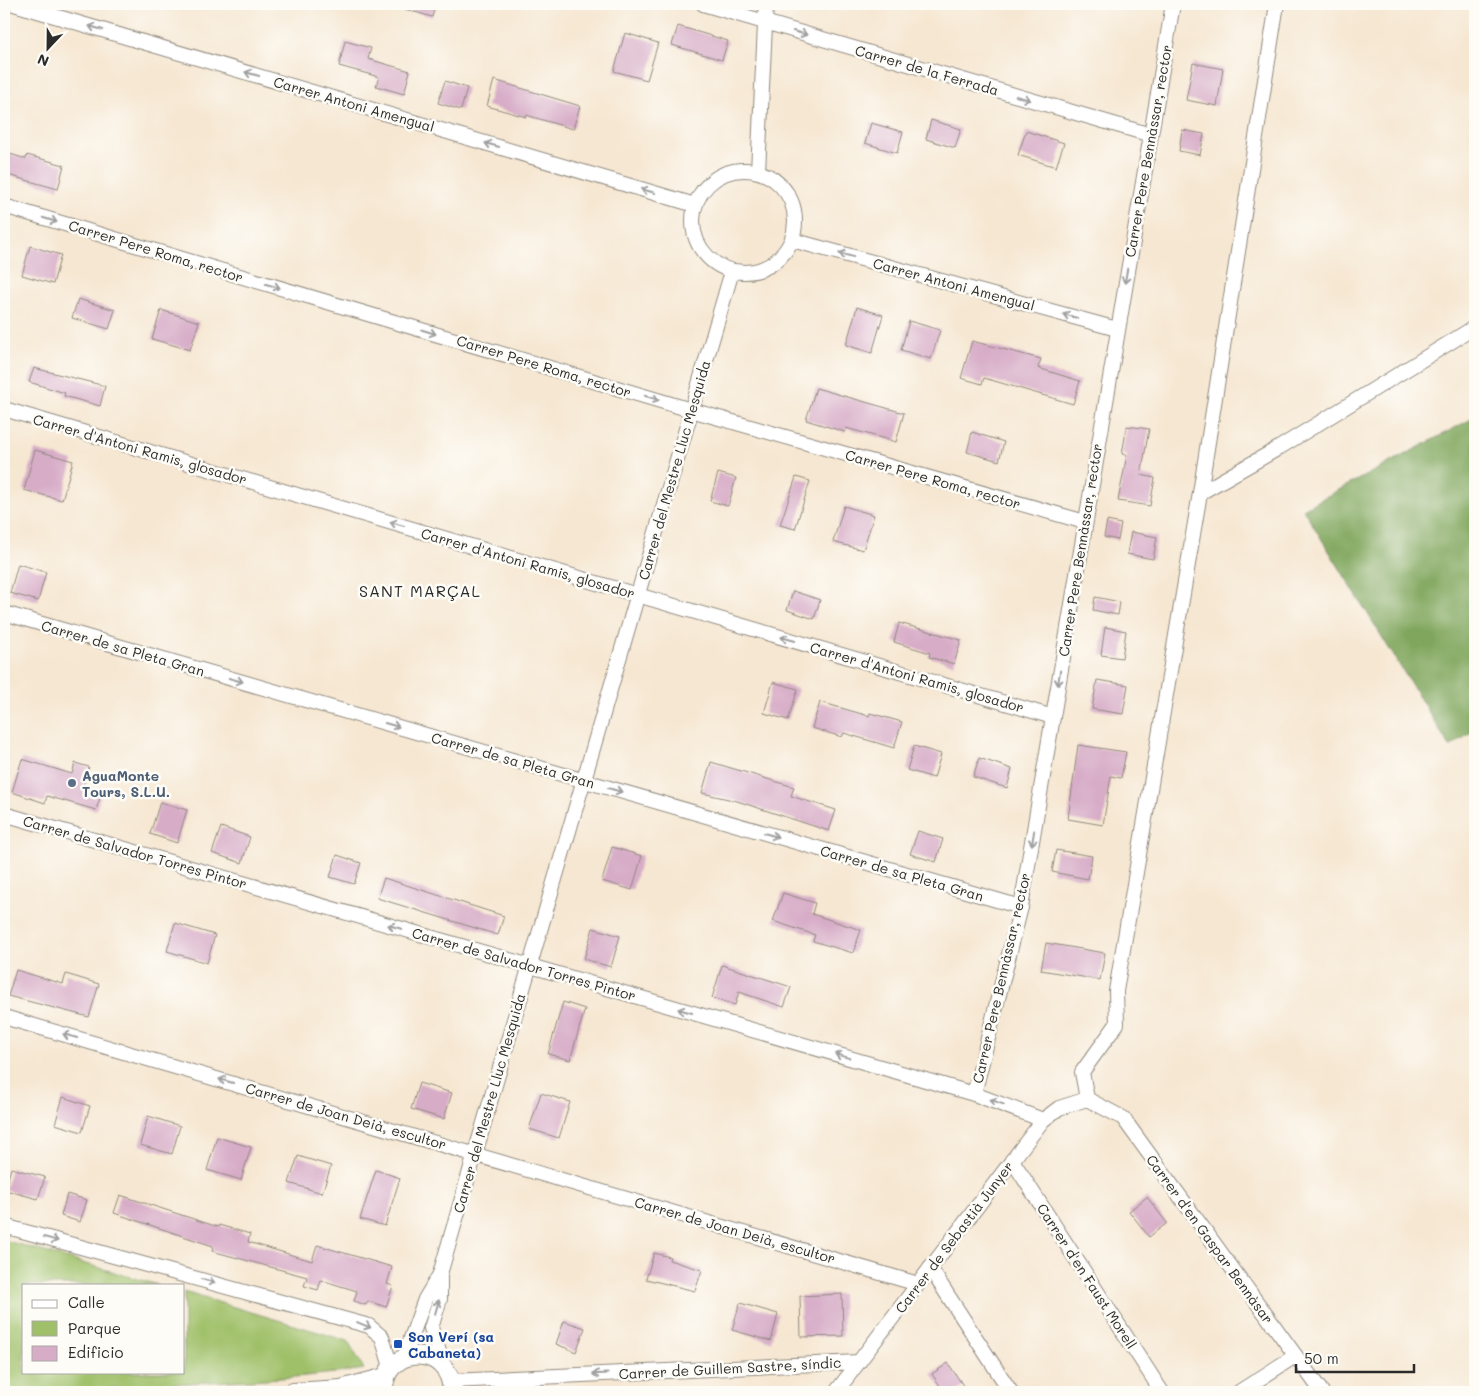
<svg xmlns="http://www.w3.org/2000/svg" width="1479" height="1396" font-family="Mali,sans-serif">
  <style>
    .green { fill: #9fc068; stroke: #65764a }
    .forest { fill: #7fa65c; stroke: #556844 }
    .building { fill: #d7acc7 }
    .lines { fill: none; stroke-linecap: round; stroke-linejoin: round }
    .minor-casing { stroke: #90897e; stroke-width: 16 }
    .tertiary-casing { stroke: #90897e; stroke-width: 20 }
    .minor { stroke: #fff; stroke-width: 14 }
    .tertiary { stroke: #fff; stroke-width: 18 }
    .oneway { stroke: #a0a0a0 }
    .service-dot { fill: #5c6f8a; stroke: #fdfcf7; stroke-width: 2 }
    .transit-dot { fill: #1a4fb4; stroke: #fdfcf7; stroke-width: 2 }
    .labels { text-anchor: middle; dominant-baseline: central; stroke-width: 5; stroke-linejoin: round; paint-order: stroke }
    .street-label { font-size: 14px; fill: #2b2b2b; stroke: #fdfcf7 }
    .service-label { font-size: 14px; font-weight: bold; fill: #4e5e75; stroke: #fdfcf7; text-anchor: start }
    .transit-label { font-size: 14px; font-weight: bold; fill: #164399; stroke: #fdfcf7; text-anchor: start }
    .quarter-label { font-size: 16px; letter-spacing: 1px; fill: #2b2b2b; stroke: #fdfcf7 }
  </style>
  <rect width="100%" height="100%" fill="#fdfcf7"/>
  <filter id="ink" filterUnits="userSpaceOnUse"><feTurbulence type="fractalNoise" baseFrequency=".02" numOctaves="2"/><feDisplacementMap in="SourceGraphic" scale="10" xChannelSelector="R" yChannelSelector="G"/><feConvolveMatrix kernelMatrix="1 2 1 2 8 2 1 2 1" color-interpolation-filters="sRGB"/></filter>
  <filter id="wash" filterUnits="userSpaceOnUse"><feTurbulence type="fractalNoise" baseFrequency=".0096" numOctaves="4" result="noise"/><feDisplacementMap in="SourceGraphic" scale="20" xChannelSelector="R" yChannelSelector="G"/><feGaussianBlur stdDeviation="1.12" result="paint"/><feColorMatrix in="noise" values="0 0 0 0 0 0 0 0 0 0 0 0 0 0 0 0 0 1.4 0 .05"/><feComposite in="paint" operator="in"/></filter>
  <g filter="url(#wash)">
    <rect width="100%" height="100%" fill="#f6e7d2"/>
    <g class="green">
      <path d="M4,1240L158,1285H24V1372H184V1292L348,1341L364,1369C306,1378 248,1380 190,1383C128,1387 66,1392 4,1392Z"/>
      <path d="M827,1387L823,1392H680Z"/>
    </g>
    <path class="forest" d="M1475,417V730L1450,747L1303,509Z"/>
    <g id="blocks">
      <g class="building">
        <path d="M399,4H436L432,17L398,7Z"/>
        <path d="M678,26L728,41L722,60L672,45Z"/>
        <path d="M625,33L658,43L647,80L614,71Z"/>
        <path d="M345,41L371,48L368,59L410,71L404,94L376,86L379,77L339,66Z"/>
        <path d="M1193,63L1223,69L1217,106L1186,100Z"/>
        <path d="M494,80L580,106L573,129L526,115V117L487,106Z"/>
        <path d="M445,81L467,88L461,110L438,103Z"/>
        <path d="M931,120L961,129L955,148L926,139Z"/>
        <path d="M871,123L903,132L897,153L865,143Z"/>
        <path d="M1182,130L1204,134L1200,155L1179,151Z"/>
        <path d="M1026,131L1064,143L1056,167L1018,155Z"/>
        <path d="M4,152L26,159L27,155L64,165L58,189L4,174Z"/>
        <path d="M30,246L61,255L53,284L22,275Z"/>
        <path d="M78,299L115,310L109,329L72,318Z"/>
        <path d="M857,307L883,315L872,353L846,345Z"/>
        <path d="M161,310L199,322L190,350L152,339Z"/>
        <path d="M909,321L940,330L931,359L901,350Z"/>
        <path d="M972,341L1041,359L1038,368L1080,381L1073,404L984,378L982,384L961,378Z"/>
        <path d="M34,368L105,386L100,406L64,396L65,393L29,382Z"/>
        <path d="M816,388L904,413L896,442L846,428L845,432L806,420Z"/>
        <path d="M1127,426L1149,429L1141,475L1155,478L1150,506L1118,501L1127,455L1122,454Z"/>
        <path d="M972,432L1004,442L999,461L967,452Z"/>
        <path d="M35,450L73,461L62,500L24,490Z"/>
        <path d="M718,473L736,478L728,506L710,501Z"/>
        <path d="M796,477L810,481L795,529L780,525Z"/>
        <path d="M844,506L874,515L863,550L833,542Z"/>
        <path d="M1107,521L1121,524L1118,540L1104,537Z"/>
        <path d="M1131,532L1157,537L1153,559L1127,554Z"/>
        <path d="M18,564L46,572L38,601L10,593Z"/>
        <path d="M793,591L820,600L814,619L787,610Z"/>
        <path d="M1095,597L1120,602L1118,615L1093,610Z"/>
        <path d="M899,623L961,640L954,664L929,657L930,653L894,642Z"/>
        <path d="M1105,627L1126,631L1122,658L1101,655Z"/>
        <path d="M1097,680L1128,685L1123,714L1092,709Z"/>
        <path d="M773,682L798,689L788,720L764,713Z"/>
        <path d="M820,702L869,716L870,713L902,722L894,748L844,733L842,737L812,728Z"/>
        <path d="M1078,745L1126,752L1121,778L1111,776L1103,825L1068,819Z"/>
        <path d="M914,746L941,754L934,778L907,770Z"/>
        <path d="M979,758L1012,769L1007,788L973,777Z"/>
        <path d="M22,759L72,774L75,763L89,767L82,789L101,795L96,810L47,796L45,803L12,792Z"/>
        <path d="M711,762L794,787L791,796L836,810L829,831L737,801L702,793Z"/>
        <path d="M160,802L187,810L177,843L150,834Z"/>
        <path d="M221,827L250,837L242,863L212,853Z"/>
        <path d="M918,831L943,839L936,862L910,854Z"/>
        <path d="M612,847L642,856L632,890L602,881Z"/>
        <path d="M1056,850L1092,856L1088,879L1052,872Z"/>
        <path d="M337,855L361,863L354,884L330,877Z"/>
        <path d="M384,878L504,916L498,935L377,898Z"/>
        <path d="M783,893L815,903L812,914L861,930L853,953L813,941L815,935L773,921Z"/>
        <path d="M175,923L215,935L207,963L167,951Z"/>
        <path d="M593,928L620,936L611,967L584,959Z"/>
        <path d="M1046,943L1105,953L1100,980L1041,970Z"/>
        <path d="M722,965L791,987L784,1007L739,992L735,1005L712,998Z"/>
        <path d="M16,970L63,984L66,974L99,984L89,1017L8,996Z"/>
        <path d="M563,1002L585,1009L570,1060L548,1054Z"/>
        <path d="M419,1083L452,1093L444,1119L411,1109Z"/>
        <path d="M541,1093L570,1102L559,1138L529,1129Z"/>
        <path d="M63,1097L90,1106L82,1132L55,1124Z"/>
        <path d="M148,1116L180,1126L172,1154L140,1145Z"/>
        <path d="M217,1137L251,1147L241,1180L207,1170Z"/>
        <path d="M298,1156L331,1166L322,1193L289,1183Z"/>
        <path d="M11,1168L45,1177L38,1199L5,1190Z"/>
        <path d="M376,1170L400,1178L385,1226L360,1219Z"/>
        <path d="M67,1194L87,1200L80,1222L61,1216Z"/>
        <path d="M120,1195L218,1227L219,1225L250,1234L248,1242L312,1261L317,1245L392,1267L387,1284L393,1286L386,1307L368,1301L366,1305L354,1301L357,1291L321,1280L318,1290L304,1286L307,1277L212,1251L213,1246L114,1213Z"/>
        <path d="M1147,1197L1167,1223L1149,1237L1129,1211Z"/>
        <path d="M654,1253L670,1257L669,1260L702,1270L695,1291L646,1279Z"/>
        <path d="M842,1294L843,1336L801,1337L800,1296Z"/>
        <path d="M740,1303L778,1314L771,1341L732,1330Z"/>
        <path d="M564,1321L585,1328L576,1352L556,1344Z"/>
        <path d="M948,1363L964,1387L956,1392H944L932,1374Z"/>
      </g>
    </g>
  </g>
  <g filter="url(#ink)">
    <use href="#blocks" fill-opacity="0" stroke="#90897e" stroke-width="1"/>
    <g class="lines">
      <g class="minor-casing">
        <g id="minor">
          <path d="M14,4L695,205"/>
          <path d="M703,4L1151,135"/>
          <circle cx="744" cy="221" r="51"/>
          <path d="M758,171L766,4"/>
          <path d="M4,206L691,410L1085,522"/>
          <path d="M792,240L1117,329"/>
          <path d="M4,409L1053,717"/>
          <path d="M1200,493L1277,4"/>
          <path d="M4,613L1021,907"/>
          <path d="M4,814L974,1094L1043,1120"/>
          <path d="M4,1017L918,1284"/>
          <path d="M974,1094L1021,907L1173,4"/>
          <path d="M1087,1099L1082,1072L1117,1024L1116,991L1200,493L1277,449L1475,327"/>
          <path d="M1087,1099L1123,1118L1322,1392"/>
          <path d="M1012,1160L1162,1392"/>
          <path d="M4,1226L369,1326L382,1337L391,1367"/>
          <path d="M930,1268L1011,1392"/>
          <path d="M404,1358L425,1299L440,1274"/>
          <path d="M445,1369L431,1328L440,1299V1274L732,271"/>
          <path d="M451,1381L859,1362"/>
          <path d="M836,1392L1043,1120L1059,1108L1087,1099"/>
          <path d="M1239,1392L1295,1356"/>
        </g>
      </g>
      <g class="tertiary-casing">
        <g id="tertiary">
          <path d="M293,1392L341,1389L386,1377"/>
          <path d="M384,1392C382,1345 451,1342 452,1392"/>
        </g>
      </g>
      <use href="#minor" class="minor"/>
      <use href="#tertiary" class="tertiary"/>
    </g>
    <defs><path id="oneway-shaft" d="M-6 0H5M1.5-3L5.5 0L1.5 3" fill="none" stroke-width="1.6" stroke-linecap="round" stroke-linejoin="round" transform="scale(1.25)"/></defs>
    <g class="oneway">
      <use href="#oneway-shaft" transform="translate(96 28) rotate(-164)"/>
      <use href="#oneway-shaft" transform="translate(800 33) rotate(16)"/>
      <use href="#oneway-shaft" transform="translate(252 74) rotate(-164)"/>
      <use href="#oneway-shaft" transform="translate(1023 98) rotate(16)"/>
      <use href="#oneway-shaft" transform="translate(492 145) rotate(-164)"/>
      <use href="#oneway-shaft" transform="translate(648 191) rotate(-164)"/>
      <use href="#oneway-shaft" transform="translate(50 220) rotate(17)"/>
      <use href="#oneway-shaft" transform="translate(846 255) rotate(-165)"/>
      <use href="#oneway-shaft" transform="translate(1126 276) rotate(100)"/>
      <use href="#oneway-shaft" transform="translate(273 286) rotate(16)"/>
      <use href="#oneway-shaft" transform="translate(1070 316) rotate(-165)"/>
      <use href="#oneway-shaft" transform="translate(429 332) rotate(17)"/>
      <use href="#oneway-shaft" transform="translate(652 398) rotate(17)"/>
      <use href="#oneway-shaft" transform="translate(397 524) rotate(-164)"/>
      <use href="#oneway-shaft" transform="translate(788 639) rotate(-164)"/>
      <use href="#oneway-shaft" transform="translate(1059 678) rotate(99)"/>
      <use href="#oneway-shaft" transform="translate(236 680) rotate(16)"/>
      <use href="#oneway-shaft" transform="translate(392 725) rotate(16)"/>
      <use href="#oneway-shaft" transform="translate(615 790) rotate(16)"/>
      <use href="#oneway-shaft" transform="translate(771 835) rotate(16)"/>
      <use href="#oneway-shaft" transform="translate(1033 838) rotate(99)"/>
      <use href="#oneway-shaft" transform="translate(395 927) rotate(-164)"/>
      <use href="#oneway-shaft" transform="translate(685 1011) rotate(-164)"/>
      <use href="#oneway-shaft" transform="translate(70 1036) rotate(-164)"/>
      <use href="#oneway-shaft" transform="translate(842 1056) rotate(-164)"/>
      <use href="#oneway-shaft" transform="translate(226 1081) rotate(-164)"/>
      <use href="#oneway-shaft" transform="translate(997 1102) rotate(-160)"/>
      <use href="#oneway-shaft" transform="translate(51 1239) rotate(15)"/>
      <use href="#oneway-shaft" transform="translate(208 1281) rotate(15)"/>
      <use href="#oneway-shaft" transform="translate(437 1307) rotate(-74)"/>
      <use href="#oneway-shaft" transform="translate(364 1325) rotate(22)"/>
      <use href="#oneway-shaft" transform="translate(600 1374) rotate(177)"/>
    </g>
  </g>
  <circle class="service-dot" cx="72" cy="783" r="5"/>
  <rect class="transit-dot" x="393" y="1339" width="10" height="10" rx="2.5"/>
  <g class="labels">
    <g class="street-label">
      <text transform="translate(927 70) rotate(16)">Carrer de la Ferrada</text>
      <text transform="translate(354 104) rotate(16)">Carrer Antoni Amengual</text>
      <text transform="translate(1148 151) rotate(-80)">Carrer Pere Bennàssar, rector</text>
      <text transform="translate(156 251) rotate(17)">Carrer Pere Roma, rector</text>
      <text transform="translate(954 284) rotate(15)">Carrer Antoni Amengual</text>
      <text transform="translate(544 366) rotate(17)">Carrer Pere Roma, rector</text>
      <text transform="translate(140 449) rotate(16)">Carrer d'Antoni Ramis, glosador</text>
      <text transform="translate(674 470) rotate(-74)">Carrer del Mestre Lluc Mesquida</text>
      <text transform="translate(933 479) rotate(16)">Carrer Pere Roma, rector</text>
      <text transform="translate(1080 550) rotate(-81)">Carrer Pere Bennàssar, rector</text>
      <text transform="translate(528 563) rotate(16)">Carrer d'Antoni Ramis, glosador</text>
      <text transform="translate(123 648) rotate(16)">Carrer de sa Pleta Gran</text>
      <text transform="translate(917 677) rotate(16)">Carrer d'Antoni Ramis, glosador</text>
      <text transform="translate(513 760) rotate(16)">Carrer de sa Pleta Gran</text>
      <text transform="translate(135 852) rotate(16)">Carrer de Salvador Torres Pintor</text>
      <text transform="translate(902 873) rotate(16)">Carrer de sa Pleta Gran</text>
      <text transform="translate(524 964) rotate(16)">Carrer de Salvador Torres Pintor</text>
      <text transform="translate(1001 978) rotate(-77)">Carrer Pere Bennàssar, rector</text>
      <text transform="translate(489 1103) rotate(-74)">Carrer del Mestre Lluc Mesquida</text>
      <text transform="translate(346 1116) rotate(16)">Carrer de Joan Deià, escultor</text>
      <text transform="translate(735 1230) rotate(16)">Carrer de Joan Deià, escultor</text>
      <text transform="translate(954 1237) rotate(-53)">Carrer de Sebastià Junyer</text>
      <text transform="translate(1210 1239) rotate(54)">Carrer d'en Gaspar Bennàsar</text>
      <text transform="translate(1087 1276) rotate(57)">Carrer d'en Faust Morell</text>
      <text transform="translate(730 1368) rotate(-3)">Carrer de Guillem Sastre, síndic</text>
    </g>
    <g class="service-label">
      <text x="82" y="775">AguaMonte<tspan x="82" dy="16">Tours, S.L.U.</tspan></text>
    </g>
    <g class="transit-label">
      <text x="408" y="1336">Son Verí (sa<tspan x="408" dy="16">Cabaneta)</tspan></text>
    </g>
    <g class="quarter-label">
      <text x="420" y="590">SANT MARÇAL</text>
    </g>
  </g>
  <rect width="1479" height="1396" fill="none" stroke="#fdfcf7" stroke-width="20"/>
  <rect x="22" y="1284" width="162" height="90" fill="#fdfcf7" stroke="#a9a8a5"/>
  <rect x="32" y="1300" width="25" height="8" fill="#ffffff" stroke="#a9a8a5"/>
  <text x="68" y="1308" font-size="15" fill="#2b2b2b">Calle</text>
  <rect x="32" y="1321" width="25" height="15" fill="#9fc068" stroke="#a9a8a5"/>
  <text x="68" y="1334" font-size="15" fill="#2b2b2b">Parque</text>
  <rect x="32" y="1346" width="25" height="15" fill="#d7acc7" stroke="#a9a8a5"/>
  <text x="68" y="1358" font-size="15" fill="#2b2b2b">Edificio</text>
  <g transform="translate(48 48) rotate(202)" stroke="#fdfcf7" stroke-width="4" paint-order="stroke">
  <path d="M0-4L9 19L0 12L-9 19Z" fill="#2b2b2b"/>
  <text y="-8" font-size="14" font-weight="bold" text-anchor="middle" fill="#2b2b2b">N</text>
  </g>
  <path d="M1296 1364v8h118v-8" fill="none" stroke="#2b2b2b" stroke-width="2.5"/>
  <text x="1304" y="1364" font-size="15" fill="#2b2b2b" stroke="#fdfcf7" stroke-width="4" paint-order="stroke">50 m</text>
</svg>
